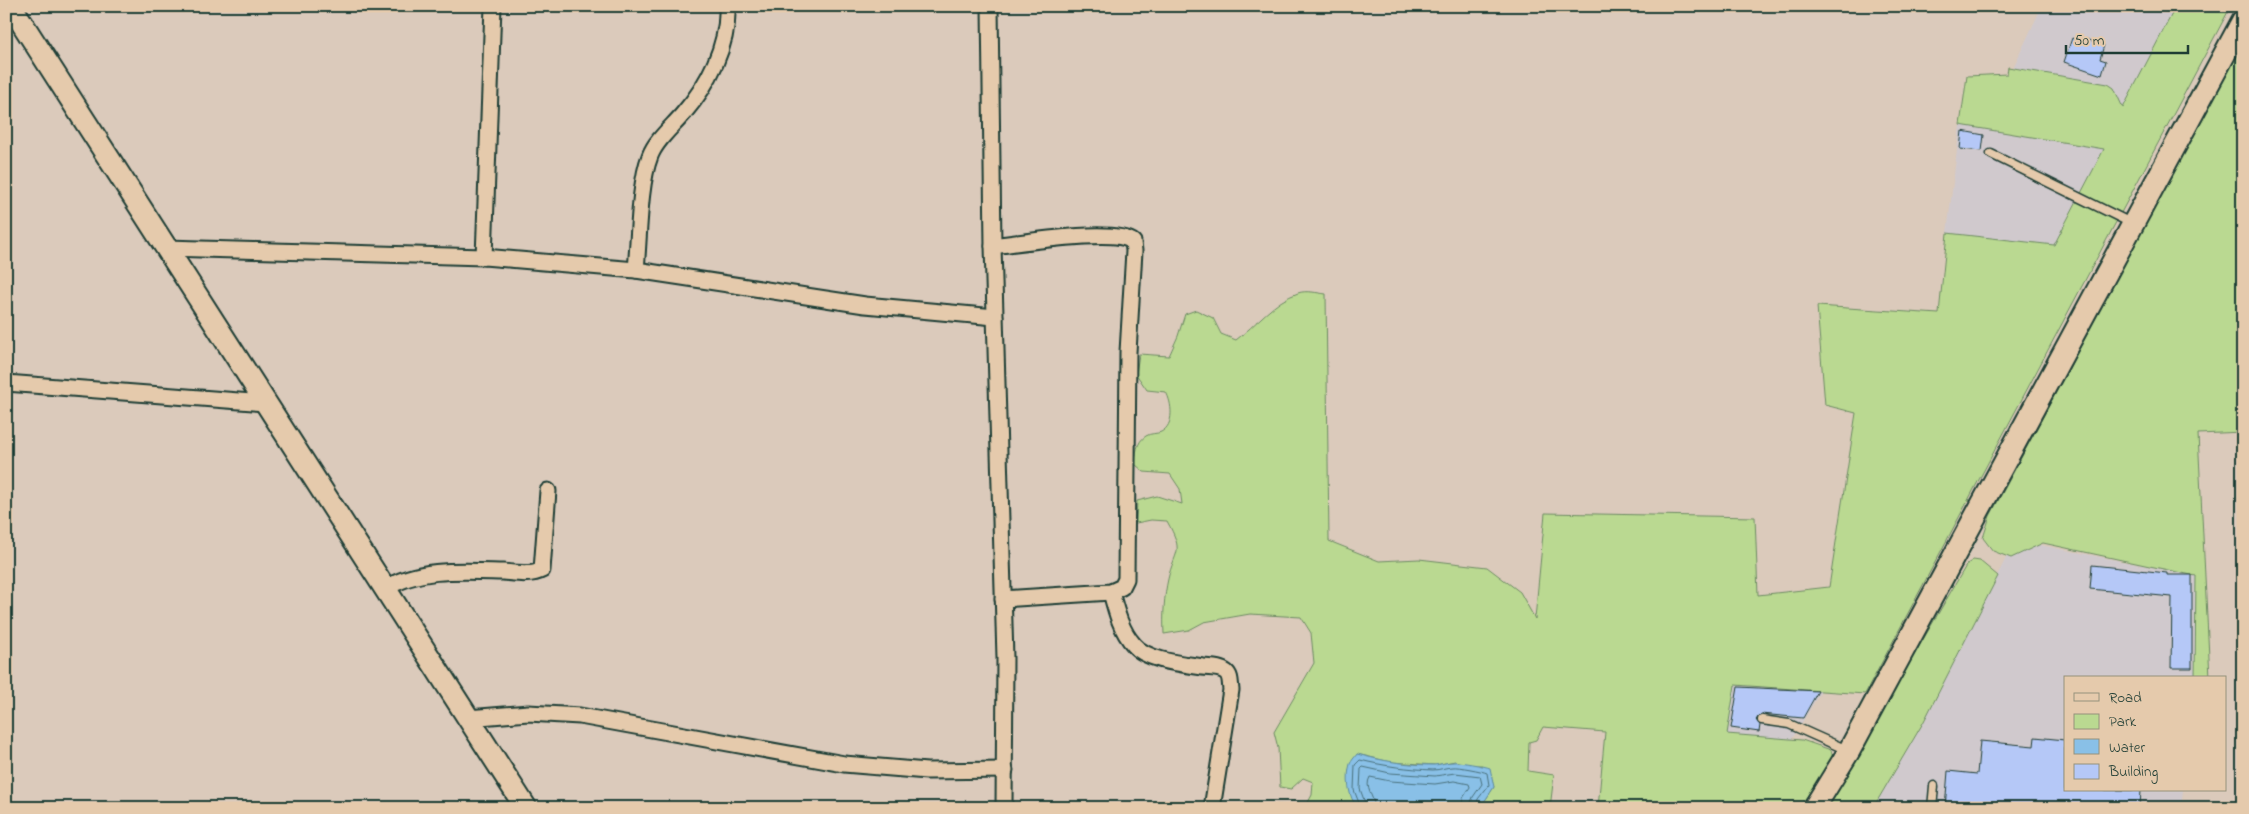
<svg xmlns="http://www.w3.org/2000/svg" width="2249" height="814" font-family="'Indie Flower',sans-serif">
  <style>
    .built { fill: #d0c9cd }
    .green { fill: #bad991; stroke: #6c8b62 }
    .water { fill: #89c0e7; stroke: #5f8c9f }
    .lines { fill: none; stroke-linecap: round; stroke-linejoin: round }
    .shore { stroke: #49717c; stroke-width: 1 }
    .building { fill: #b5c8f7; stroke: #1f3d34 }
    .lane-casing { stroke: #1f3d34; stroke-width: 11 }
    .street-casing { stroke: #1f3d34; stroke-width: 19 }
    .secondary-casing { stroke: #1f3d34; stroke-width: 25 }
    .lane { stroke: #e5caac; stroke-width: 8 }
    .street { stroke: #e5caac; stroke-width: 15 }
    .secondary { stroke: #e5caac; stroke-width: 21 }
  </style>
  <rect width="100%" height="100%" fill="#dbcabb"/>
  <filter id="ink" filterUnits="userSpaceOnUse"><feTurbulence type="fractalNoise" baseFrequency=".02" numOctaves="2"/><feDisplacementMap in="SourceGraphic" scale="10" xChannelSelector="R" yChannelSelector="G"/><feConvolveMatrix kernelMatrix="1 2 1 2 8 2 1 2 1" color-interpolation-filters="sRGB"/></filter>
  <g filter="url(#ink)">
    <g class="built">
      <path d="M2042,6H2176L2123,108L2111,85L2013,68Z"/>
      <path d="M1960,125L2104,149L2054,245L1947,233Z"/>
      <path d="M2015,540L2197,576L2195,678H2065V790H2183L2181,808H1873L1923,723Z"/>
      <path d="M1735,684L1821,691L1792,739L1726,734Z"/>
    </g>
    <g class="green">
      <path d="M2176,6H2231L1865,694L1735,685L1727,734L1802,740L1831,750L1833,758L1799,808H1598L1605,732L1543,727L1536,740L1529,742L1528,771L1554,775L1550,808H1480L1494,787L1482,765H1468L1455,761L1435,765L1391,762L1357,754L1354,803L1358,808H1276V805L1306,806L1312,795L1313,782L1303,778L1291,789L1280,787L1278,748L1274,732L1314,663L1311,633L1301,617L1250,614L1204,622L1189,630L1164,634C1163,616 1164,597 1168,579C1175,549 1185,554 1167,521L1151,520L1136,523L1137,501L1157,496L1182,504L1180,489L1170,474L1144,472L1135,464C1136,454 1136,442 1146,436C1150,433 1157,434 1161,432C1175,425 1172,403 1166,392L1147,390L1136,374L1139,354L1169,356L1178,336L1185,314L1196,310L1213,318L1221,334L1236,340C1256,325 1274,301 1298,293C1306,290 1318,293 1326,294L1329,541L1379,561L1419,559L1487,567L1520,592L1535,619L1545,513L1755,517L1758,595L1829,587L1856,413L1825,405L1817,306L1939,314L1947,233L2054,245L2104,149L1960,125L1967,76L2007,74L2008,67L2108,84L2114,88L2123,108Z"/>
      <path d="M2243,42V432L2198,434L2210,678H2195L2196,576L2043,543L2011,558L1993,551L1983,538L1990,516Z"/>
      <path d="M1973,560L1980,561L1998,576L1923,723L1873,808H1825L1967,564Z"/>
    </g>
    <path class="water" d="M1357,754C1382,761 1407,765 1434,765C1440,765 1446,762 1453,762C1458,761 1485,766 1490,768L1494,787L1480,808H1358C1348,798 1346,777 1350,764C1351,761 1355,757 1357,754Z"/>
    <g class="lines">
      <g class="shore">
        <path d="M1361,808L1354,790L1355,765L1360,760C1384,766 1408,769 1433,770C1440,770 1446,767 1453,767C1457,766 1483,771 1487,773L1489,785L1478,799L1476,808"/>
        <path d="M1367,808L1360,789L1361,769L1363,767L1390,773L1435,776L1455,773L1480,776L1482,784L1473,797L1469,808"/>
        <path d="M1375,808C1374,796 1364,788 1370,777L1390,781L1435,784L1454,781L1469,784L1470,787L1463,798L1462,808"/>
      </g>
    </g>
    <g class="building">
      <path d="M2080,37L2104,45L2100,59L2106,61L2102,75L2064,62L2072,38L2079,41Z"/>
      <path d="M1962,131L1984,135L1982,151L1960,149Z"/>
      <path d="M2092,565L2167,573V575H2192V668H2171L2172,597L2090,589Z"/>
      <path d="M1738,687L1818,691L1803,718L1761,714L1756,720L1760,725L1759,732L1731,728Z"/>
      <path d="M2035,737L2065,740V790H2141L2140,808H1945L1948,771L1977,774L1980,741L2034,746Z"/>
    </g>
    <g class="lines">
      <g class="lane-casing">
        <g id="lane">
          <path d="M1991,154L2133,224"/>
          <path d="M1762,720L1789,724L1847,750"/>
          <path d="M1932,808L1934,786"/>
        </g>
      </g>
      <g class="street-casing">
        <g id="street">
          <path d="M990,6L993,246L1005,658L1004,808"/>
          <path d="M993,246C1018,243 1117,227 1133,242L1134,251L1128,352L1126,579L1122,587L1111,592L1003,599"/>
          <path d="M166,248L484,257L636,270L865,305L995,317"/>
          <path d="M484,257L493,6"/>
          <path d="M636,270C639,239 639,184 650,156C656,140 672,127 683,114C708,85 729,45 727,6"/>
          <path d="M6,383L266,403"/>
          <path d="M385,589C418,567 465,571 503,572C515,573 531,576 542,570L548,491"/>
          <path d="M1111,592C1116,611 1121,631 1134,645C1147,661 1184,664 1203,667C1210,668 1220,667 1226,672C1231,676 1230,683 1231,690L1212,808"/>
          <path d="M468,718L528,713L580,716L844,764L927,771L1005,770"/>
        </g>
      </g>
      <g class="secondary-casing">
        <g id="secondary">
          <path d="M11,6L526,808"/>
          <path d="M1814,808L1849,751L2243,20"/>
        </g>
      </g>
      <use href="#lane" class="lane"/>
      <use href="#street" class="street"/>
      <use href="#secondary" class="secondary"/>
    </g>
  </g>
  <rect width="2249" height="814" fill="none" stroke="#e5caac" stroke-width="25"/>
  <rect x="12" y="12" width="2224" height="789" fill="none" stroke="#1f3d34" stroke-width="2" filter="url(#ink)"/>
  <rect x="2064" y="676" width="162" height="115" fill="#e5caac" stroke="#96927c"/>
  <rect x="2074" y="693" width="25" height="8" fill="#e5caac" stroke="#96927c"/>
  <text x="2109" y="702" font-size="15" fill="#1f3d34">Road</text>
  <rect x="2074" y="714" width="25" height="15" fill="#bad991" stroke="#96927c"/>
  <text x="2109" y="726" font-size="15" fill="#1f3d34">Park</text>
  <rect x="2074" y="739" width="25" height="15" fill="#89c0e7" stroke="#96927c"/>
  <text x="2109" y="752" font-size="15" fill="#1f3d34">Water</text>
  <rect x="2074" y="764" width="25" height="15" fill="#b5c8f7" stroke="#96927c"/>
  <text x="2109" y="776" font-size="15" fill="#1f3d34">Building</text>
  <path d="M2066 45v8h122v-8" fill="none" stroke="#1f3d34" stroke-width="2.5"/>
  <text x="2074" y="45" font-size="15" fill="#1f3d34" stroke="#e5caac" stroke-width="4" paint-order="stroke">50 m</text>
</svg>
